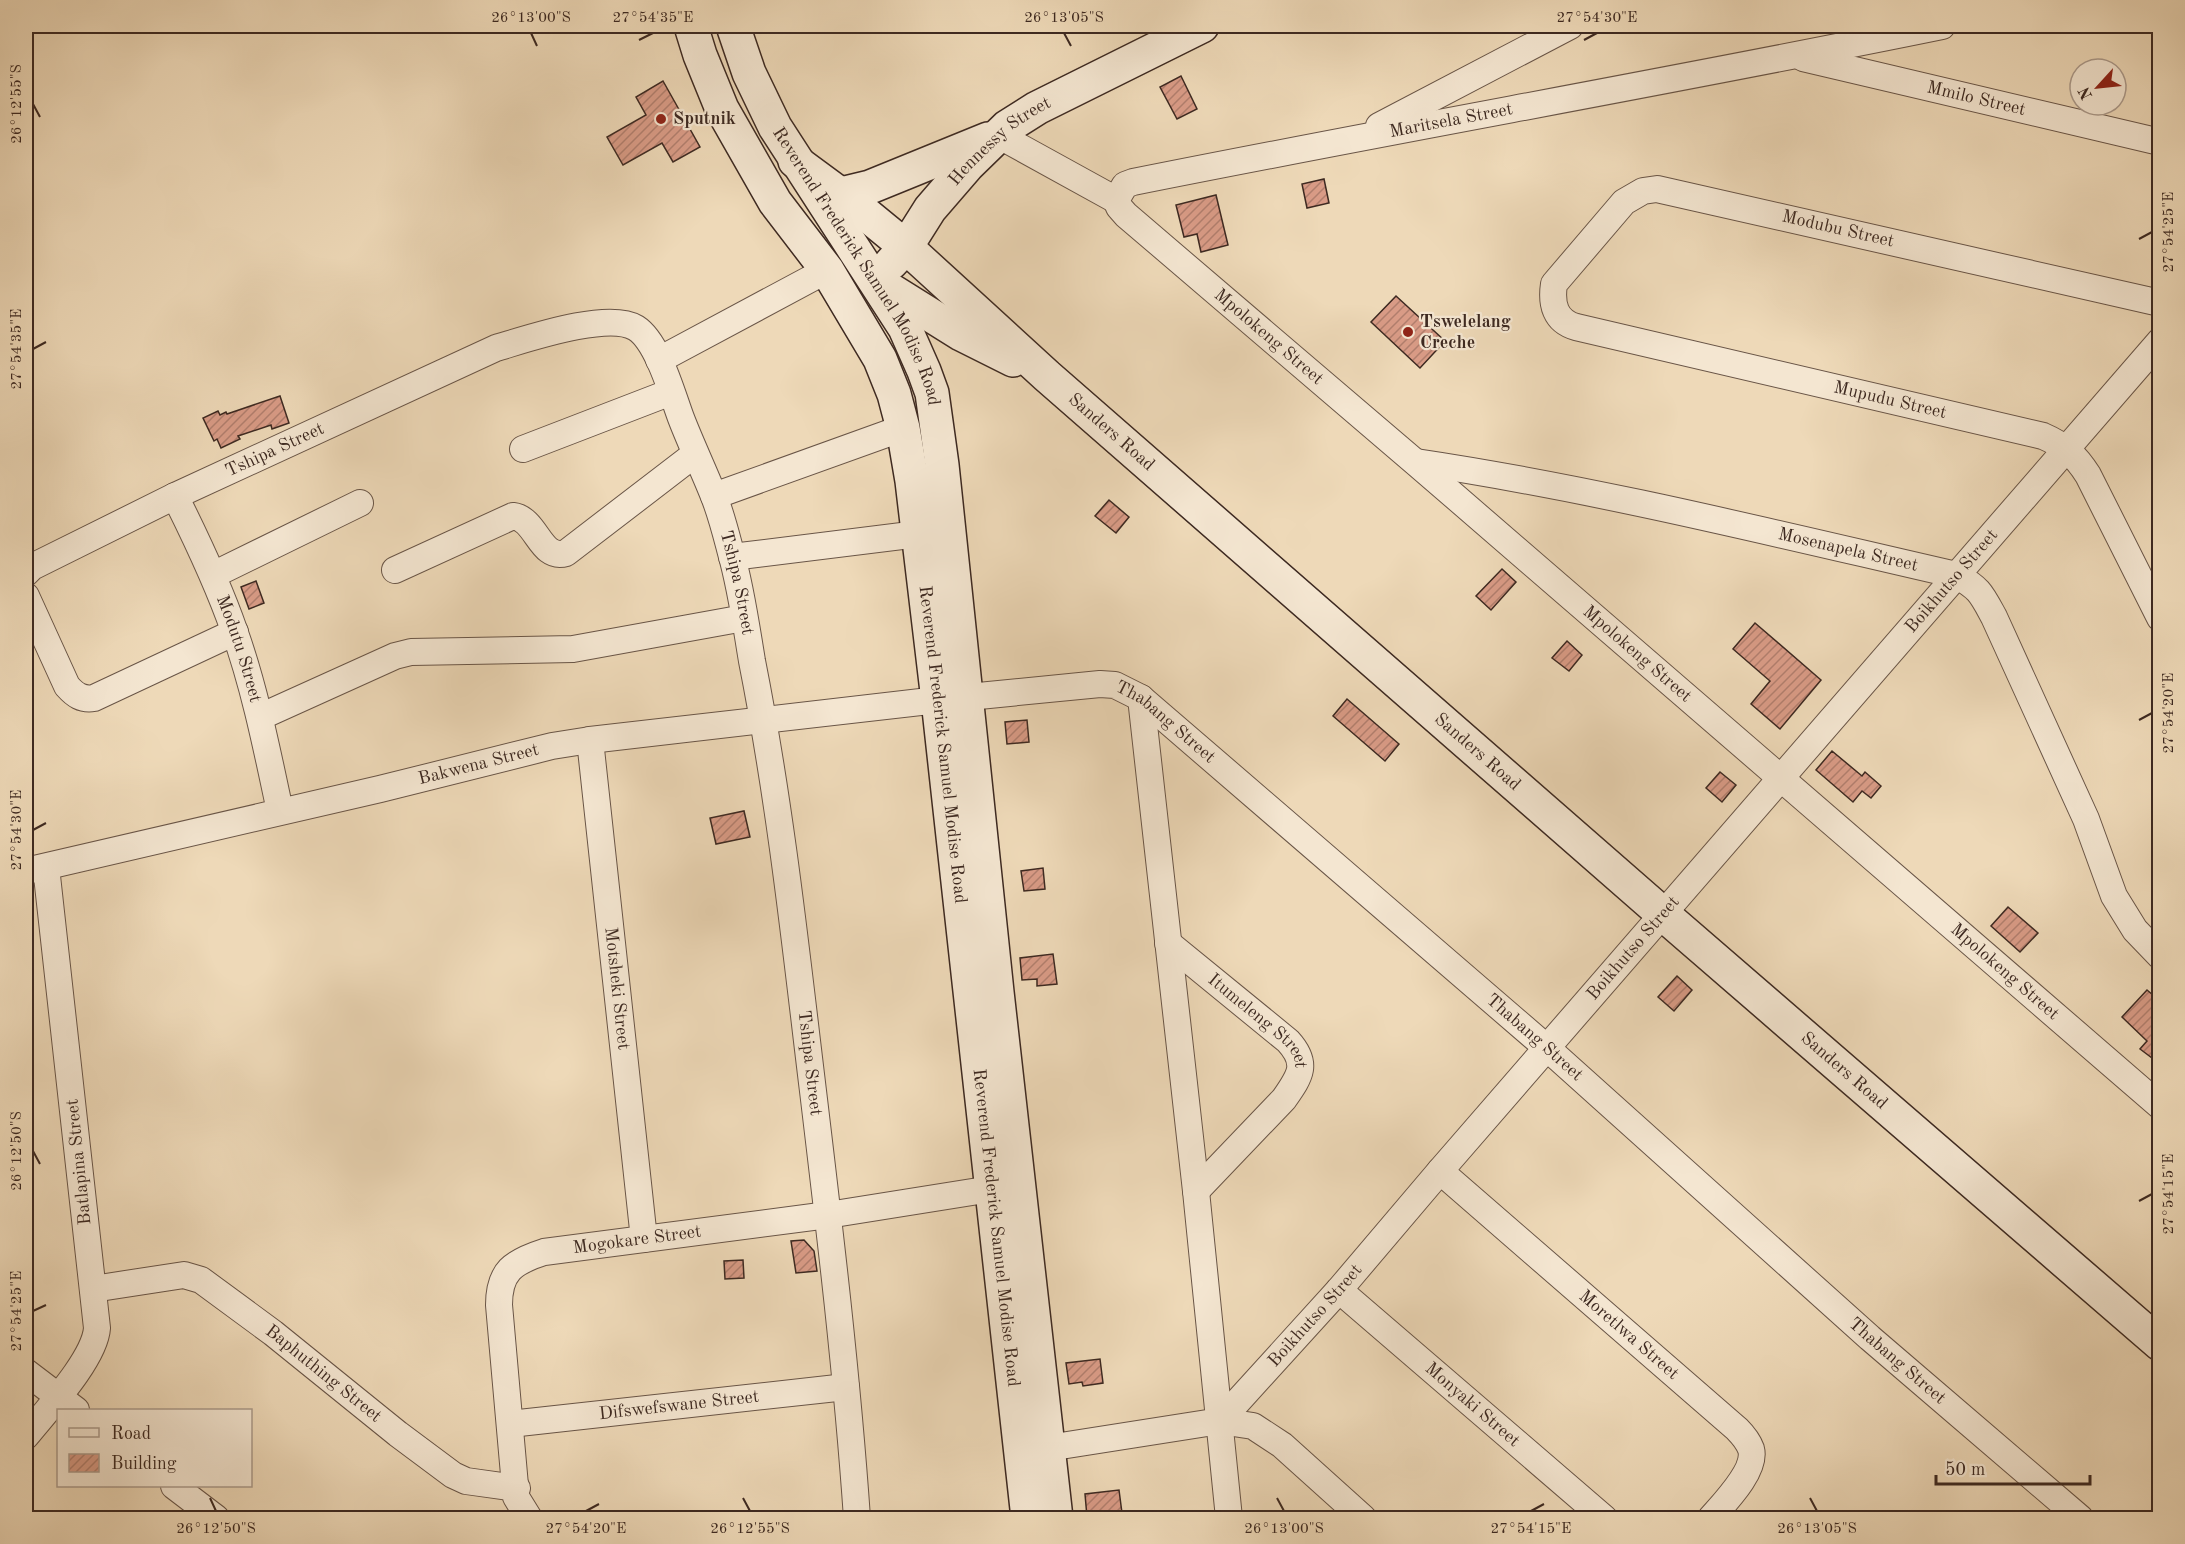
<svg xmlns="http://www.w3.org/2000/svg" width="2185" height="1544" font-family="'Old Standard TT',serif">
  <style>
    .building { fill: url(#building-hatch); stroke: #3d2921; stroke-width: 1.5 }
    .lines { fill: none; stroke-linecap: round; stroke-linejoin: round }
    .street-casing { stroke: #695547; stroke-width: 28 }
    .secondary-casing { stroke: #3d2921; stroke-width: 36 }
    .street { stroke: #f4e6d1; stroke-width: 26 }
    .secondary { stroke: #f4e6d1; stroke-width: 33 }
    .ticks { fill: none; stroke: #3d2921; stroke-width: 2 }
    .poi-dot { fill: #8f2418; stroke: #f4e6d1; stroke-width: 2 }
    .labels { text-anchor: middle; dominant-baseline: central; stroke-width: 4.5; stroke-linejoin: round; paint-order: stroke }
    .street-label { font-size: 18px; fill: #3d2921; stroke: #f4e6d1 }
    .poi-label { font-size: 18px; font-weight: bold; fill: #3d2921; stroke: #f4e6d1; text-anchor: start }
    .neatline { fill: none; stroke: #3d2921; stroke-width: 2 }
    .ticks-label { font-size: 15px; text-anchor: middle; fill: #3d2921 }
  </style>
  <defs>
    <pattern id="building-hatch" width="6" height="6" patternUnits="userSpaceOnUse" patternTransform="scale(1.5)"><rect width="6" height="6" fill="#d99b86"/><path d="M-1 1l2-2M0 6l6-6M5 7l2-2" fill="none" stroke="#b17e6d"/></pattern>
  </defs>
  <rect width="100%" height="100%" fill="#eed9b8"/>
  <filter id="stains"><feTurbulence type="fractalNoise" baseFrequency=".00333" numOctaves="4"/><feColorMatrix values="0 0 0 0 .2 0 0 0 0 .09 0 0 0 0 .02 0 0 0 .5 -.17"/></filter>
  <radialGradient id="worn" r=".72"><stop offset=".6" stop-color="#630" stop-opacity="0"/><stop offset="1" stop-color="#630" stop-opacity=".3"/></radialGradient>
  <g class="building">
    <path d="M1181,76L1197,109L1177,119L1160,87Z"/>
    <path d="M663,81L700,147L673,162L662,143L623,165L607,137L646,115L636,97Z"/>
    <path d="M1324,179L1329,203L1307,208L1302,184Z"/>
    <path d="M1216,195L1228,245L1201,252L1197,234L1184,237L1176,205Z"/>
    <path d="M1396,296L1445,341L1420,368L1371,322Z"/>
    <path d="M280,396L289,423L272,429L271,425L238,436L240,439L221,448L217,439L214,441L203,418L218,411L220,415L226,412L227,414Z"/>
    <path d="M1109,500L1129,517L1116,533L1095,516Z"/>
    <path d="M1502,569L1516,582L1491,610L1476,596Z"/>
    <path d="M256,581L264,603L249,609L241,587Z"/>
    <path d="M1755,623L1821,680L1780,729L1751,704L1770,681L1733,649Z"/>
    <path d="M1567,641L1582,655L1569,671L1552,658Z"/>
    <path d="M1347,699L1399,744L1385,761L1333,716Z"/>
    <path d="M1027,720L1029,742L1007,744L1005,722Z"/>
    <path d="M1832,751L1862,776L1865,772L1881,786L1871,798L1862,791L1853,802L1816,770Z"/>
    <path d="M1720,772L1736,785L1722,802L1706,788Z"/>
    <path d="M744,811L750,837L716,844L710,818Z"/>
    <path d="M1043,868L1045,889L1024,891L1021,871Z"/>
    <path d="M2008,907L2038,933L2020,952L1991,926Z"/>
    <path d="M1053,954L1057,984L1037,986V979L1022,980L1020,958Z"/>
    <path d="M1677,976L1692,990L1674,1011L1658,997Z"/>
    <path d="M2147,990L2160,1001V1064L2140,1049L2147,1041L2122,1017Z"/>
    <path d="M804,1240L814,1251L817,1271L796,1273L791,1241Z"/>
    <path d="M743,1260L744,1278L725,1279L724,1261Z"/>
    <path d="M1100,1359L1103,1383L1083,1386L1082,1382L1069,1384L1066,1363Z"/>
    <path d="M1119,1490L1122,1513L1087,1517L1085,1494Z"/>
  </g>
  <g class="lines">
    <g class="street-casing">
      <g id="street">
        <path id="s1" d="M1803,58L2160,142"/>
        <path d="M1379,126L1570,26"/>
        <path d="M998,135L1116,200"/>
        <path id="s2" d="M1116,200L1119,207L1126,215L1415,462L2160,1106"/>
        <path id="s3" d="M1116,200L1125,185L1133,182C1402,128 1673,81 1942,26"/>
        <path id="s4" d="M2160,303L1657,189L1643,191L1624,202L1554,284C1551,304 1555,321 1576,327L2043,436C2064,445 2076,456 2088,475L2160,618"/>
        <path d="M659,360L827,270"/>
        <path d="M523,449L671,392"/>
        <path id="s5" d="M1416,462C1597,489 1777,534 1956,575C1980,589 1981,593 1994,617L2086,819L2114,896L2135,930L2160,956"/>
        <path id="s6" d="M175,496C197,540 218,584 234,630C255,689 267,750 280,811"/>
        <path d="M714,496L903,428"/>
        <path d="M732,557L918,534"/>
        <path d="M395,570L513,516C537,519 540,561 566,553L695,454"/>
        <path id="s7" d="M26,573L32,567L175,496L496,348C527,339 608,311 636,328C658,342 672,394 681,418C691,444 703,469 713,494C721,513 726,534 731,553C741,588 746,625 752,661C777,787 792,914 807,1041C826,1200 846,1359 857,1518"/>
        <path d="M213,575L360,503"/>
        <path d="M26,596L67,686C75,695 82,700 94,698L235,632"/>
        <path d="M1141,698L1196,1191L1229,1518"/>
        <path d="M260,717L395,656L411,652L573,649L744,618"/>
        <path id="s8" d="M590,740L644,1239"/>
        <path id="s9" d="M26,871L380,789L552,746L590,740L938,700L1100,684L1115,685L1141,698L1547,1048L1870,1338L2080,1518"/>
        <path id="s10" d="M1168,943L1288,1041C1309,1064 1300,1076 1284,1099L1196,1191"/>
        <path id="s11" d="M1440,1171L1737,1429C1743,1435 1748,1441 1751,1449C1757,1470 1724,1503 1711,1518"/>
        <path id="s12" d="M93,1289L184,1275L201,1280L273,1333L398,1434L453,1475L466,1481L517,1488"/>
        <path id="s13" d="M1339,1290L1604,1518"/>
        <path d="M26,1372L76,1410"/>
        <path id="s14" d="M1220,1421L1339,1290L1440,1171L2160,341"/>
        <path id="s15" d="M510,1424L846,1387"/>
        <path d="M26,1436C46,1411 95,1359 97,1328L46,867"/>
        <path d="M1048,1448L1220,1421L1253,1426L1282,1445L1363,1518"/>
        <path d="M174,1486L216,1518"/>
        <path id="s16" d="M529,1518L516,1497L499,1305C499,1271 513,1262 544,1252L828,1215L991,1189"/>
      </g>
    </g>
    <g class="secondary-casing">
      <g id="secondary">
        <path id="s17" d="M691,26L700,55L722,109L775,202L827,270L880,359L894,394L903,428L912,481L938,700L1028,1518"/>
        <path id="s18" d="M733,26L749,73L775,127L905,328L924,371L932,393L942,465L997,992L1056,1518"/>
        <path id="s19" d="M795,161L856,206L906,247L1047,376L1664,915L2160,1344"/>
        <path d="M841,194L870,187L988,139"/>
        <path id="s20" d="M891,263L906,247L930,209L968,165L1007,127L1037,108L1202,26"/>
        <path d="M881,284L961,334L1013,360"/>
      </g>
    </g>
    <use href="#street" class="street"/>
    <use href="#secondary" class="secondary"/>
  </g>
  <path class="ticks" d="M531,33L537,46M1064,33L1071,46M639,40L653,33M1584,40L1597,33M33,104L40,117M2139,239L2152,232M33,349L46,342M2139,720L2152,713M33,830L46,823M33,1151L40,1164M2139,1201L2152,1194M33,1311L46,1305M210,1498L216,1511M743,1498L750,1511M1277,1498L1284,1511M1810,1498L1817,1511M586,1511L599,1504M1531,1511L1544,1504"/>
  <g class="poi-dot">
    <circle cx="661" cy="119" r="6"/>
    <circle cx="1408" cy="332" r="6"/>
  </g>
  <g class="labels">
    <g class="street-label">
      <text stroke="none"><textPath href="#s1" startOffset="178">Mmilo Street</textPath></text>
      <text stroke="none"><textPath href="#s3" startOffset="350">Maritsela Street</textPath></text>
      <text stroke="none"><textPath href="#s20" startOffset="165">Hennessy Street</textPath></text>
      <text transform="translate(1838 229) rotate(13)">Modubu Street</text>
      <text stroke="none"><textPath href="#s18" startOffset="272">Reverend Frederick Samuel Modise Road</textPath></text>
      <text stroke="none"><textPath href="#s2" startOffset="206">Mpolokeng Street</textPath></text>
      <text stroke="none"><textPath href="#s4" startOffset="1036">Mupudu Street</textPath></text>
      <text stroke="none"><textPath href="#s19" startOffset="417">Sanders Road</textPath></text>
      <text stroke="none"><textPath href="#s7" startOffset="278">Tshipa Street</textPath></text>
      <text stroke="none"><textPath href="#s5" startOffset="441">Mosenapela Street</textPath></text>
      <text stroke="none"><textPath href="#s14" startOffset="1114">Boikhutso Street</textPath></text>
      <text stroke="none"><textPath href="#s7" startOffset="942">Tshipa Street</textPath></text>
      <text stroke="none"><textPath href="#s6" startOffset="166">Modutu Street</textPath></text>
      <text stroke="none"><textPath href="#s2" startOffset="692">Mpolokeng Street</textPath></text>
      <text stroke="none"><textPath href="#s9" startOffset="1170">Thabang Street</textPath></text>
      <text stroke="none"><textPath href="#s17" startOffset="777">Reverend Frederick Samuel Modise Road</textPath></text>
      <text stroke="none"><textPath href="#s19" startOffset="903">Sanders Road</textPath></text>
      <text stroke="none"><textPath href="#s9" startOffset="465">Bakwena Street</textPath></text>
      <text stroke="none"><textPath href="#s14" startOffset="628">Boikhutso Street</textPath></text>
      <text stroke="none"><textPath href="#s2" startOffset="1178">Mpolokeng Street</textPath></text>
      <text stroke="none"><textPath href="#s8" startOffset="250">Motsheki Street</textPath></text>
      <text stroke="none"><textPath href="#s10" startOffset="120">Itumeleng Street</textPath></text>
      <text stroke="none"><textPath href="#s9" startOffset="1656">Thabang Street</textPath></text>
      <text stroke="none"><textPath href="#s7" startOffset="1428">Tshipa Street</textPath></text>
      <text stroke="none"><textPath href="#s19" startOffset="1389">Sanders Road</textPath></text>
      <text transform="translate(79 1162) rotate(-96)">Batlapina Street</text>
      <text stroke="none"><textPath href="#s17" startOffset="1263">Reverend Frederick Samuel Modise Road</textPath></text>
      <text stroke="none"><textPath href="#s16" startOffset="388">Mogokare Street</textPath></text>
      <text stroke="none"><textPath href="#s14" startOffset="142">Boikhutso Street</textPath></text>
      <text stroke="none"><textPath href="#s11" startOffset="250">Moretlwa Street</textPath></text>
      <text stroke="none"><textPath href="#s9" startOffset="2142">Thabang Street</textPath></text>
      <text stroke="none"><textPath href="#s12" startOffset="264">Baphuthing Street</textPath></text>
      <text stroke="none"><textPath href="#s13" startOffset="176">Monyaki Street</textPath></text>
      <text stroke="none"><textPath href="#s15" startOffset="170">Difswefswane Street</textPath></text>
    </g>
    <g class="poi-label">
      <text x="673" y="119">Sputnik</text>
      <text x="1420" y="322">Tswelelang<tspan x="1420" dy="21">Creche</tspan></text>
    </g>
  </g>
  <rect width="2185" height="1544" fill="none" stroke="#eed9b8" stroke-width="66"/>
  <rect x="57" y="1409" width="195" height="78" fill="#f4e6d1" stroke="#ab9a8b" stroke-width="1.5"/>
  <rect x="69" y="1428" width="30" height="9" fill="#f4e6d1" stroke="#ab9a8b" stroke-width="1.5"/>
  <text x="111" y="1439" font-size="18" fill="#3d2921">Road</text>
  <rect x="69" y="1454" width="30" height="18" fill="url(#building-hatch)" stroke="#ab9a8b" stroke-width="1.5"/>
  <text x="111" y="1469" font-size="18" fill="#3d2921">Building</text>
  <g transform="translate(2098 87) rotate(243)"><circle r="28" fill="#f4e6d1" stroke="#ab9a8b" stroke-width="1.5"/>
  <path d="M0-4.5L10 22L0 15L-10 22Z" fill="#8f2418"/>
  <text y="-9" font-size="16" font-weight="bold" text-anchor="middle" fill="#3d2921">N</text>
  </g>
  <path d="M1936 1475v9h154v-9" fill="none" stroke="#3d2921" stroke-width="3"/>
  <text x="1945" y="1475" font-size="18" fill="#3d2921" stroke="#f4e6d1" stroke-width="4.5" paint-order="stroke">50 m</text>
  <rect x="33" y="33" width="2119" height="1478" class="neatline"/>
  <g class="ticks-label">
    <text x="531" y="22">26°13'00"S</text>
    <text x="653" y="22">27°54'35"E</text>
    <text x="1064" y="22">26°13'05"S</text>
    <text x="1597" y="22">27°54'30"E</text>
    <text transform="translate(16 104) rotate(-90)" y="5">26°12'55"S</text>
    <text transform="translate(2168 232) rotate(-90)" y="5">27°54'25"E</text>
    <text transform="translate(16 349) rotate(-90)" y="5">27°54'35"E</text>
    <text transform="translate(2168 713) rotate(-90)" y="5">27°54'20"E</text>
    <text transform="translate(16 830) rotate(-90)" y="5">27°54'30"E</text>
    <text transform="translate(16 1151) rotate(-90)" y="5">26°12'50"S</text>
    <text transform="translate(2168 1194) rotate(-90)" y="5">27°54'15"E</text>
    <text transform="translate(16 1311) rotate(-90)" y="5">27°54'25"E</text>
    <text x="216" y="1533">26°12'50"S</text>
    <text x="586" y="1533">27°54'20"E</text>
    <text x="750" y="1533">26°12'55"S</text>
    <text x="1284" y="1533">26°13'00"S</text>
    <text x="1531" y="1533">27°54'15"E</text>
    <text x="1817" y="1533">26°13'05"S</text>
  </g>
  <rect width="100%" height="100%" filter="url(#stains)"/>
  <rect width="100%" height="100%" fill="url(#worn)"/>
</svg>
